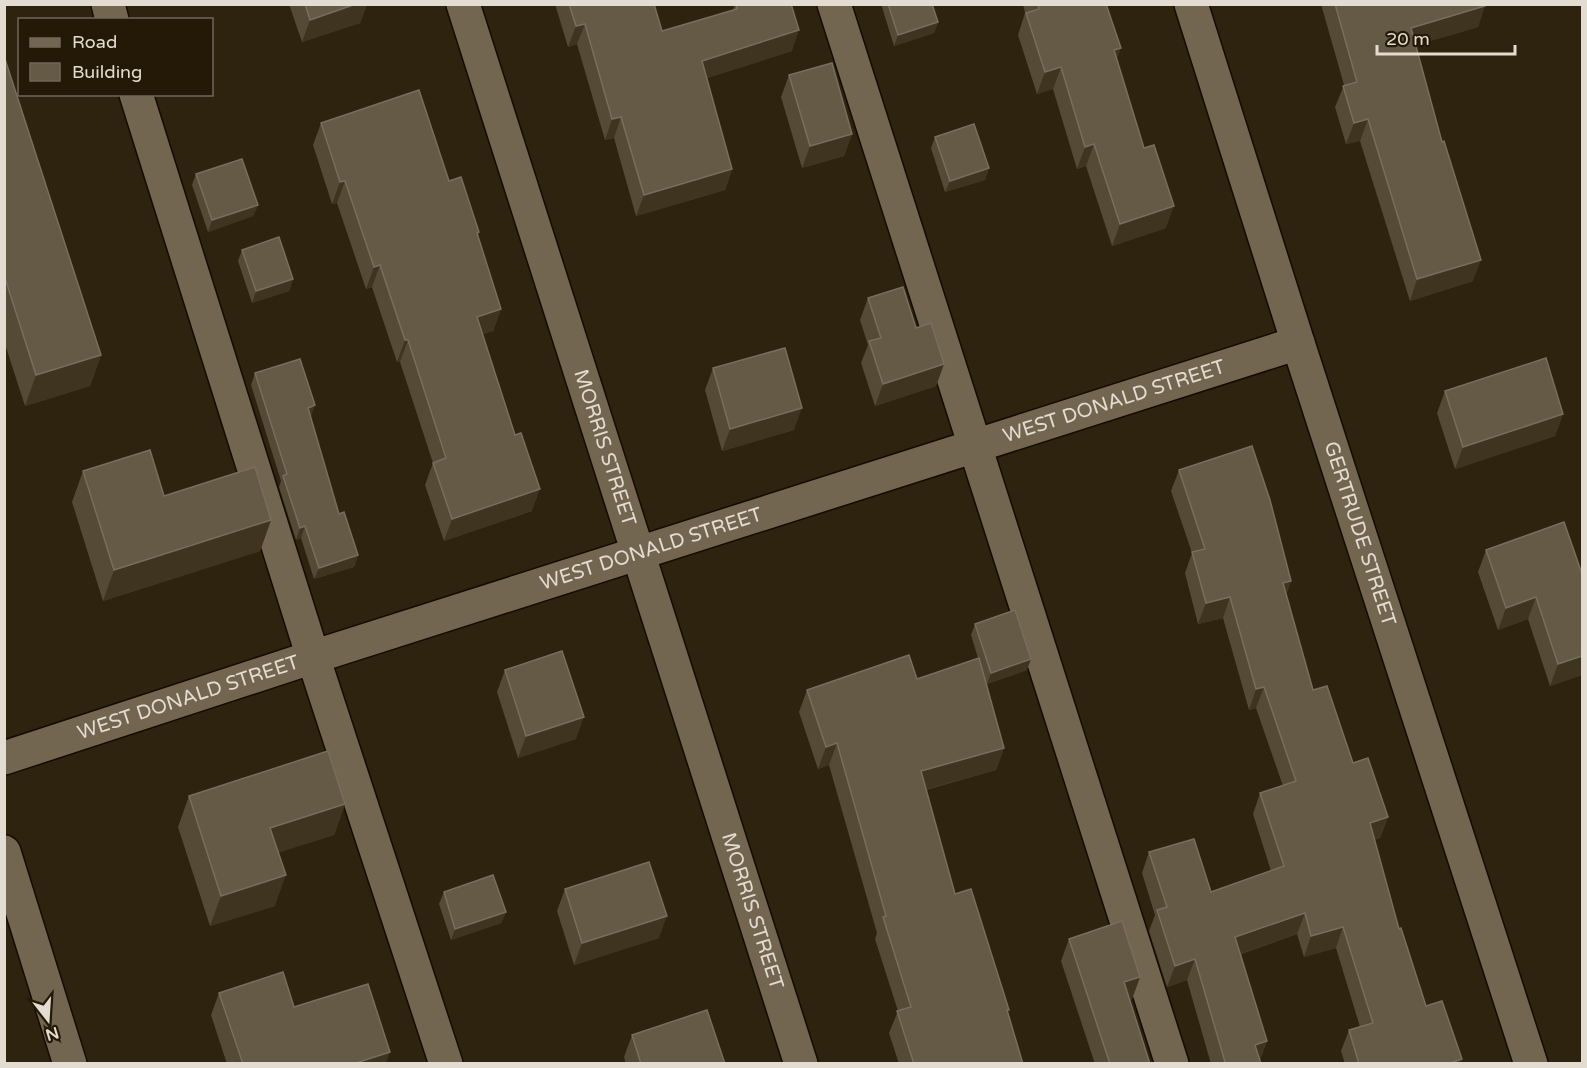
<svg xmlns="http://www.w3.org/2000/svg" width="1587" height="1068" font-family="'Varela Round',sans-serif">
  <style>
    .lines { fill: none; stroke-linecap: round; stroke-linejoin: round }
    .minor-casing { stroke: #150c00; stroke-width: 36 }
    .minor { stroke: #736650; stroke-width: 33 }
    .wall { fill: #554a36 }
    .shaded-wall { fill: #3e341f }
    .building { fill: #645a46; stroke: #786e5c; stroke-width: 1.5 }
    .labels { text-anchor: middle; dominant-baseline: central; stroke-width: 6; stroke-linejoin: round; paint-order: stroke }
    .street-label { font-size: 20px; fill: #e3dcd0; stroke: #241906 }
  </style>
  <rect width="100%" height="100%" fill="#2d230f"/>
  <g class="lines">
    <g class="minor-casing">
      <g id="minor">
        <path d="M108,4L112,20"/>
        <path id="s1" d="M463,4L801,1064"/>
        <path d="M834,4L1172,1064"/>
        <path id="s2" d="M1191,4L1298,343L1531,1064"/>
        <path d="M136,94L313,657L446,1064"/>
        <path id="s3" d="M4,758L313,657L1298,343"/>
        <path d="M4,852L70,1064"/>
      </g>
    </g>
    <use href="#minor" class="minor"/>
  </g>
  <g class="wall">
    <path d="M289,4H367L360,23L302,42Z"/>
    <path d="M555,4H654L662,31L733,10L735,4H791L792,51L707,78L732,169L725,190L636,216L614,138L605,140L577,44L568,47Z"/>
    <path d="M883,4H932L938,22L934,33L894,46L882,7Z"/>
    <path d="M1023,4H1106L1117,59L1166,228L1112,246L1086,166L1077,169L1053,89L1037,94L1018,35L1025,13Z"/>
    <path d="M1321,4H1485L1478,27L1416,45L1473,281L1410,301L1360,141L1346,144L1335,107L1344,85Z"/>
    <path d="M4,56L101,355L90,386L25,406L4,341Z"/>
    <path d="M789,75L852,134L844,156L802,168L781,97Z"/>
    <path d="M321,123L449,181L479,232L478,236L501,309L493,331L482,334L532,511L444,541L425,485L433,463L400,362H397L372,287L366,289L337,203L332,204L313,145Z"/>
    <path d="M935,137L989,168L985,180L945,192L931,148Z"/>
    <path d="M196,174L258,205L253,216L208,232L192,185Z"/>
    <path d="M242,250L293,279L289,291L252,303L238,261Z"/>
    <path d="M868,298L916,328L944,364L936,386L875,406L861,363L868,345L860,320Z"/>
    <path d="M713,368L794,430L722,451L705,390Z"/>
    <path d="M255,373L315,405L310,417L339,514L358,555L354,567L314,579L301,538L296,540L279,487L281,481L251,385Z"/>
    <path d="M1445,391L1563,414L1555,436L1455,469L1437,413Z"/>
    <path d="M1179,470L1291,581L1286,595L1313,690L1353,763L1388,817L1380,838L1374,840L1399,929L1426,1006L1460,1064H1345L1341,1051L1349,1030L1360,1027L1336,948L1304,957L1297,934L1241,954L1267,1041L1260,1060L1261,1064H1211L1187,980L1167,987L1149,931L1155,915L1142,873L1149,852L1211,892L1271,871L1253,814L1260,793L1283,786L1256,708L1249,710L1223,618L1198,624L1185,573L1192,553L1171,491Z"/>
    <path d="M83,471L164,496L271,520L260,551L103,601L72,502Z"/>
    <path d="M1486,550L1582,574V675L1550,686L1528,619L1498,630L1478,572Z"/>
    <path d="M975,624L1027,670L987,684L1004,748L996,770L926,790L955,894L1008,1013L1023,1064H899L889,1033L898,1011L875,939L877,933L829,765L818,769L799,712L807,690L917,679L978,658L971,635Z"/>
    <path d="M505,670L576,739L518,758L497,692Z"/>
    <path d="M189,796L345,804L334,835L279,852L275,906L210,926L178,827Z"/>
    <path d="M565,889L659,938L574,965L557,911Z"/>
    <path d="M444,892L506,912L501,923L451,940L439,904Z"/>
    <path d="M1069,939L1140,977L1132,999L1130,1000L1150,1064H1095L1061,961Z"/>
    <path d="M219,993L294,1007L386,1064H227L211,1015Z"/>
    <path d="M632,1035L725,1064H626L624,1057Z"/>
  </g>
  <g class="shaded-wall">
    <path d="M356,4H367L360,23L302,42L310,20Z"/>
    <path d="M1485,6L1478,27L1403,49L1411,28Z"/>
    <path d="M938,22L934,33L894,46L898,35Z"/>
    <path d="M585,24L577,44L568,47L576,26Z"/>
    <path d="M799,30L792,51L695,82L702,61Z"/>
    <path d="M1121,48L1113,70L1114,50Z"/>
    <path d="M1061,67L1053,89L1037,94L1045,72Z"/>
    <path d="M621,117L614,138L605,140L612,119Z"/>
    <path d="M1368,119L1360,141L1346,144L1354,123Z"/>
    <path d="M852,134L844,156L802,168L810,146Z"/>
    <path d="M1094,144L1086,166L1077,169L1085,147Z"/>
    <path d="M989,168L985,180L945,192L950,181Z"/>
    <path d="M732,169L725,190L636,216L644,195Z"/>
    <path d="M345,181L337,203L332,204L340,182Z"/>
    <path d="M258,205L253,216L208,232L212,220Z"/>
    <path d="M1174,206L1166,228L1112,246L1120,224Z"/>
    <path d="M1481,260L1473,281L1410,301L1417,279Z"/>
    <path d="M380,265L372,287L366,289L374,267Z"/>
    <path d="M293,279L289,291L252,303L256,291Z"/>
    <path d="M501,309L493,331L469,339L477,317Z"/>
    <path d="M405,340H408L400,362H397Z"/>
    <path d="M101,355L90,386L25,406L36,375Z"/>
    <path d="M944,364L936,386L875,406L883,384Z"/>
    <path d="M315,405L311,417L303,419L308,408Z"/>
    <path d="M802,408L794,430L722,451L730,429Z"/>
    <path d="M1563,414L1555,436L1455,469L1463,447Z"/>
    <path d="M540,489L532,511L444,541L452,519Z"/>
    <path d="M271,520L260,551L103,601L114,570Z"/>
    <path d="M305,526L301,538L296,540L300,528Z"/>
    <path d="M358,555L354,567L314,579L319,568Z"/>
    <path d="M1291,581L1283,602V583Z"/>
    <path d="M1230,597L1223,618L1198,624L1206,603Z"/>
    <path d="M1536,597L1528,619L1498,630L1506,608Z"/>
    <path d="M1582,656V675L1550,686L1558,664Z"/>
    <path d="M1031,659L1027,670L987,684L991,673Z"/>
    <path d="M1264,687L1256,708L1249,710L1256,689Z"/>
    <path d="M584,717L576,739L518,758L526,736Z"/>
    <path d="M837,743L829,765L818,769L826,747Z"/>
    <path d="M1004,748L996,770L913,793L921,771Z"/>
    <path d="M345,804L334,835L259,859L270,828Z"/>
    <path d="M1388,817L1380,838L1362,844L1370,823Z"/>
    <path d="M286,875L275,906L210,926L221,896Z"/>
    <path d="M506,912L501,923L451,940L455,929Z"/>
    <path d="M1305,913L1297,934L1228,958L1235,937Z"/>
    <path d="M667,916L659,938L574,965L582,943Z"/>
    <path d="M1343,927L1336,948L1304,957L1311,936Z"/>
    <path d="M1195,959L1187,980L1167,987L1175,966Z"/>
    <path d="M1140,977L1132,999L1116,1004L1124,982Z"/>
    <path d="M1267,1041L1259,1062L1255,1045Z"/>
    <path d="M390,1052L386,1064H353Z"/>
    <path d="M1462,1059L1460,1064H1448Z"/>
  </g>
  <g class="building">
    <path d="M305,4H356L310,20Z"/>
    <path d="M569,4H654L662,31L737,9L736,4H791L799,30L702,61L732,169L644,195L621,117L612,119L585,24L576,26Z"/>
    <path d="M888,4H932L938,22L898,35Z"/>
    <path d="M1038,4H1106L1121,48L1114,50L1144,148L1154,145L1174,206L1120,224L1094,144L1085,147L1061,67L1045,72L1026,13L1039,9Z"/>
    <path d="M1335,4H1485V6L1411,28L1442,142L1444,141L1481,260L1417,279L1368,119L1354,123L1343,86L1357,82Z"/>
    <path d="M4,56L101,355L36,375L4,275Z"/>
    <path d="M832,63L852,134L810,146L789,75Z"/>
    <path d="M419,90L449,181L461,177L479,232L477,233L501,309L477,317L515,435L521,433L540,489L452,519L433,463L446,458L408,340H405L380,265L374,267L345,181L340,182L321,123Z"/>
    <path d="M974,124L989,168L950,181L935,137Z"/>
    <path d="M242,159L258,205L212,220L196,174Z"/>
    <path d="M279,237L293,279L256,291L242,250Z"/>
    <path d="M903,287L916,328L931,323L944,364L883,384L869,341L881,338L868,298Z"/>
    <path d="M785,348L802,408L730,429L713,368Z"/>
    <path d="M1546,358L1563,414L1463,447L1445,391Z"/>
    <path d="M300,359L315,405L308,408L339,514L344,512L358,555L319,568L305,526L300,528L283,476L287,474L255,373Z"/>
    <path d="M1252,446L1270,500L1291,581L1283,583L1313,690L1327,686L1353,763L1368,758L1388,817L1370,823L1399,929L1401,928L1426,1006L1442,1001L1462,1059L1448,1064H1359L1349,1030L1373,1023L1343,927L1311,936L1305,913L1235,937L1267,1041L1255,1045L1261,1064H1221L1225,1062L1195,959L1175,966L1157,910L1167,907L1149,852L1194,839L1211,892L1284,866L1260,793L1296,781L1264,687L1256,689L1230,597L1206,603L1192,552L1205,549L1179,470Z"/>
    <path d="M150,450L164,496L255,467L271,520L114,570L83,471Z"/>
    <path d="M1564,522L1582,574V656L1558,664L1536,597L1506,608L1486,550Z"/>
    <path d="M1015,610L1031,659L991,673L975,624Z"/>
    <path d="M562,651L584,717L526,736L505,670Z"/>
    <path d="M909,655L917,679L979,658L1004,748L921,771L955,894L971,889L1009,1010H1007L1023,1064H914L897,1011L911,1007L883,917L886,916L837,743L826,747L807,690Z"/>
    <path d="M328,751L345,804L270,828L286,875L221,896L189,796Z"/>
    <path d="M649,862L667,916L582,943L565,889Z"/>
    <path d="M493,875L506,912L455,929L444,892Z"/>
    <path d="M1122,921L1140,977L1124,982L1150,1064H1110L1069,939Z"/>
    <path d="M283,972L294,1007L368,984L390,1052L353,1064H243L219,993Z"/>
    <path d="M707,1010L725,1064H641L632,1035Z"/>
  </g>
  <g class="labels">
    <g class="street-label">
      <text stroke="none"><textPath href="#s3" startOffset="1166">WEST DONALD STREET</textPath></text>
      <text stroke="none"><textPath href="#s1" startOffset="466">MORRIS STREET</textPath></text>
      <text stroke="none"><textPath href="#s2" startOffset="556">GERTRUDE STREET</textPath></text>
      <text stroke="none"><textPath href="#s3" startOffset="680">WEST DONALD STREET</textPath></text>
      <text stroke="none"><textPath href="#s3" startOffset="194">WEST DONALD STREET</textPath></text>
      <text stroke="none"><textPath href="#s1" startOffset="952">MORRIS STREET</textPath></text>
    </g>
  </g>
  <rect width="1587" height="1068" fill="none" stroke="#e3dcd0" stroke-width="12"/>
  <rect x="18" y="18" width="195" height="78" fill="#241906" stroke="#706757" stroke-width="1.5"/>
  <rect x="30" y="38" width="30" height="9" fill="#736650" stroke="#706757" stroke-width="1.5"/>
  <text x="72" y="48" font-size="18" fill="#e3dcd0">Road</text>
  <rect x="30" y="63" width="30" height="18" fill="#645a46" stroke="#706757" stroke-width="1.5"/>
  <text x="72" y="78" font-size="18" fill="#e3dcd0">Building</text>
  <g transform="translate(48 1020) rotate(163)" stroke="#241906" stroke-width="4.5" paint-order="stroke">
  <path d="M0-4.5L10 22L0 15L-10 22Z" fill="#e3dcd0"/>
  <text y="-9" font-size="16" font-weight="bold" text-anchor="middle" fill="#e3dcd0">N</text>
  </g>
  <path d="M1377 45v9h138v-9" fill="none" stroke="#e3dcd0" stroke-width="3"/>
  <text x="1386" y="45" font-size="18" fill="#e3dcd0" stroke="#241906" stroke-width="4.5" paint-order="stroke">20 m</text>
</svg>
